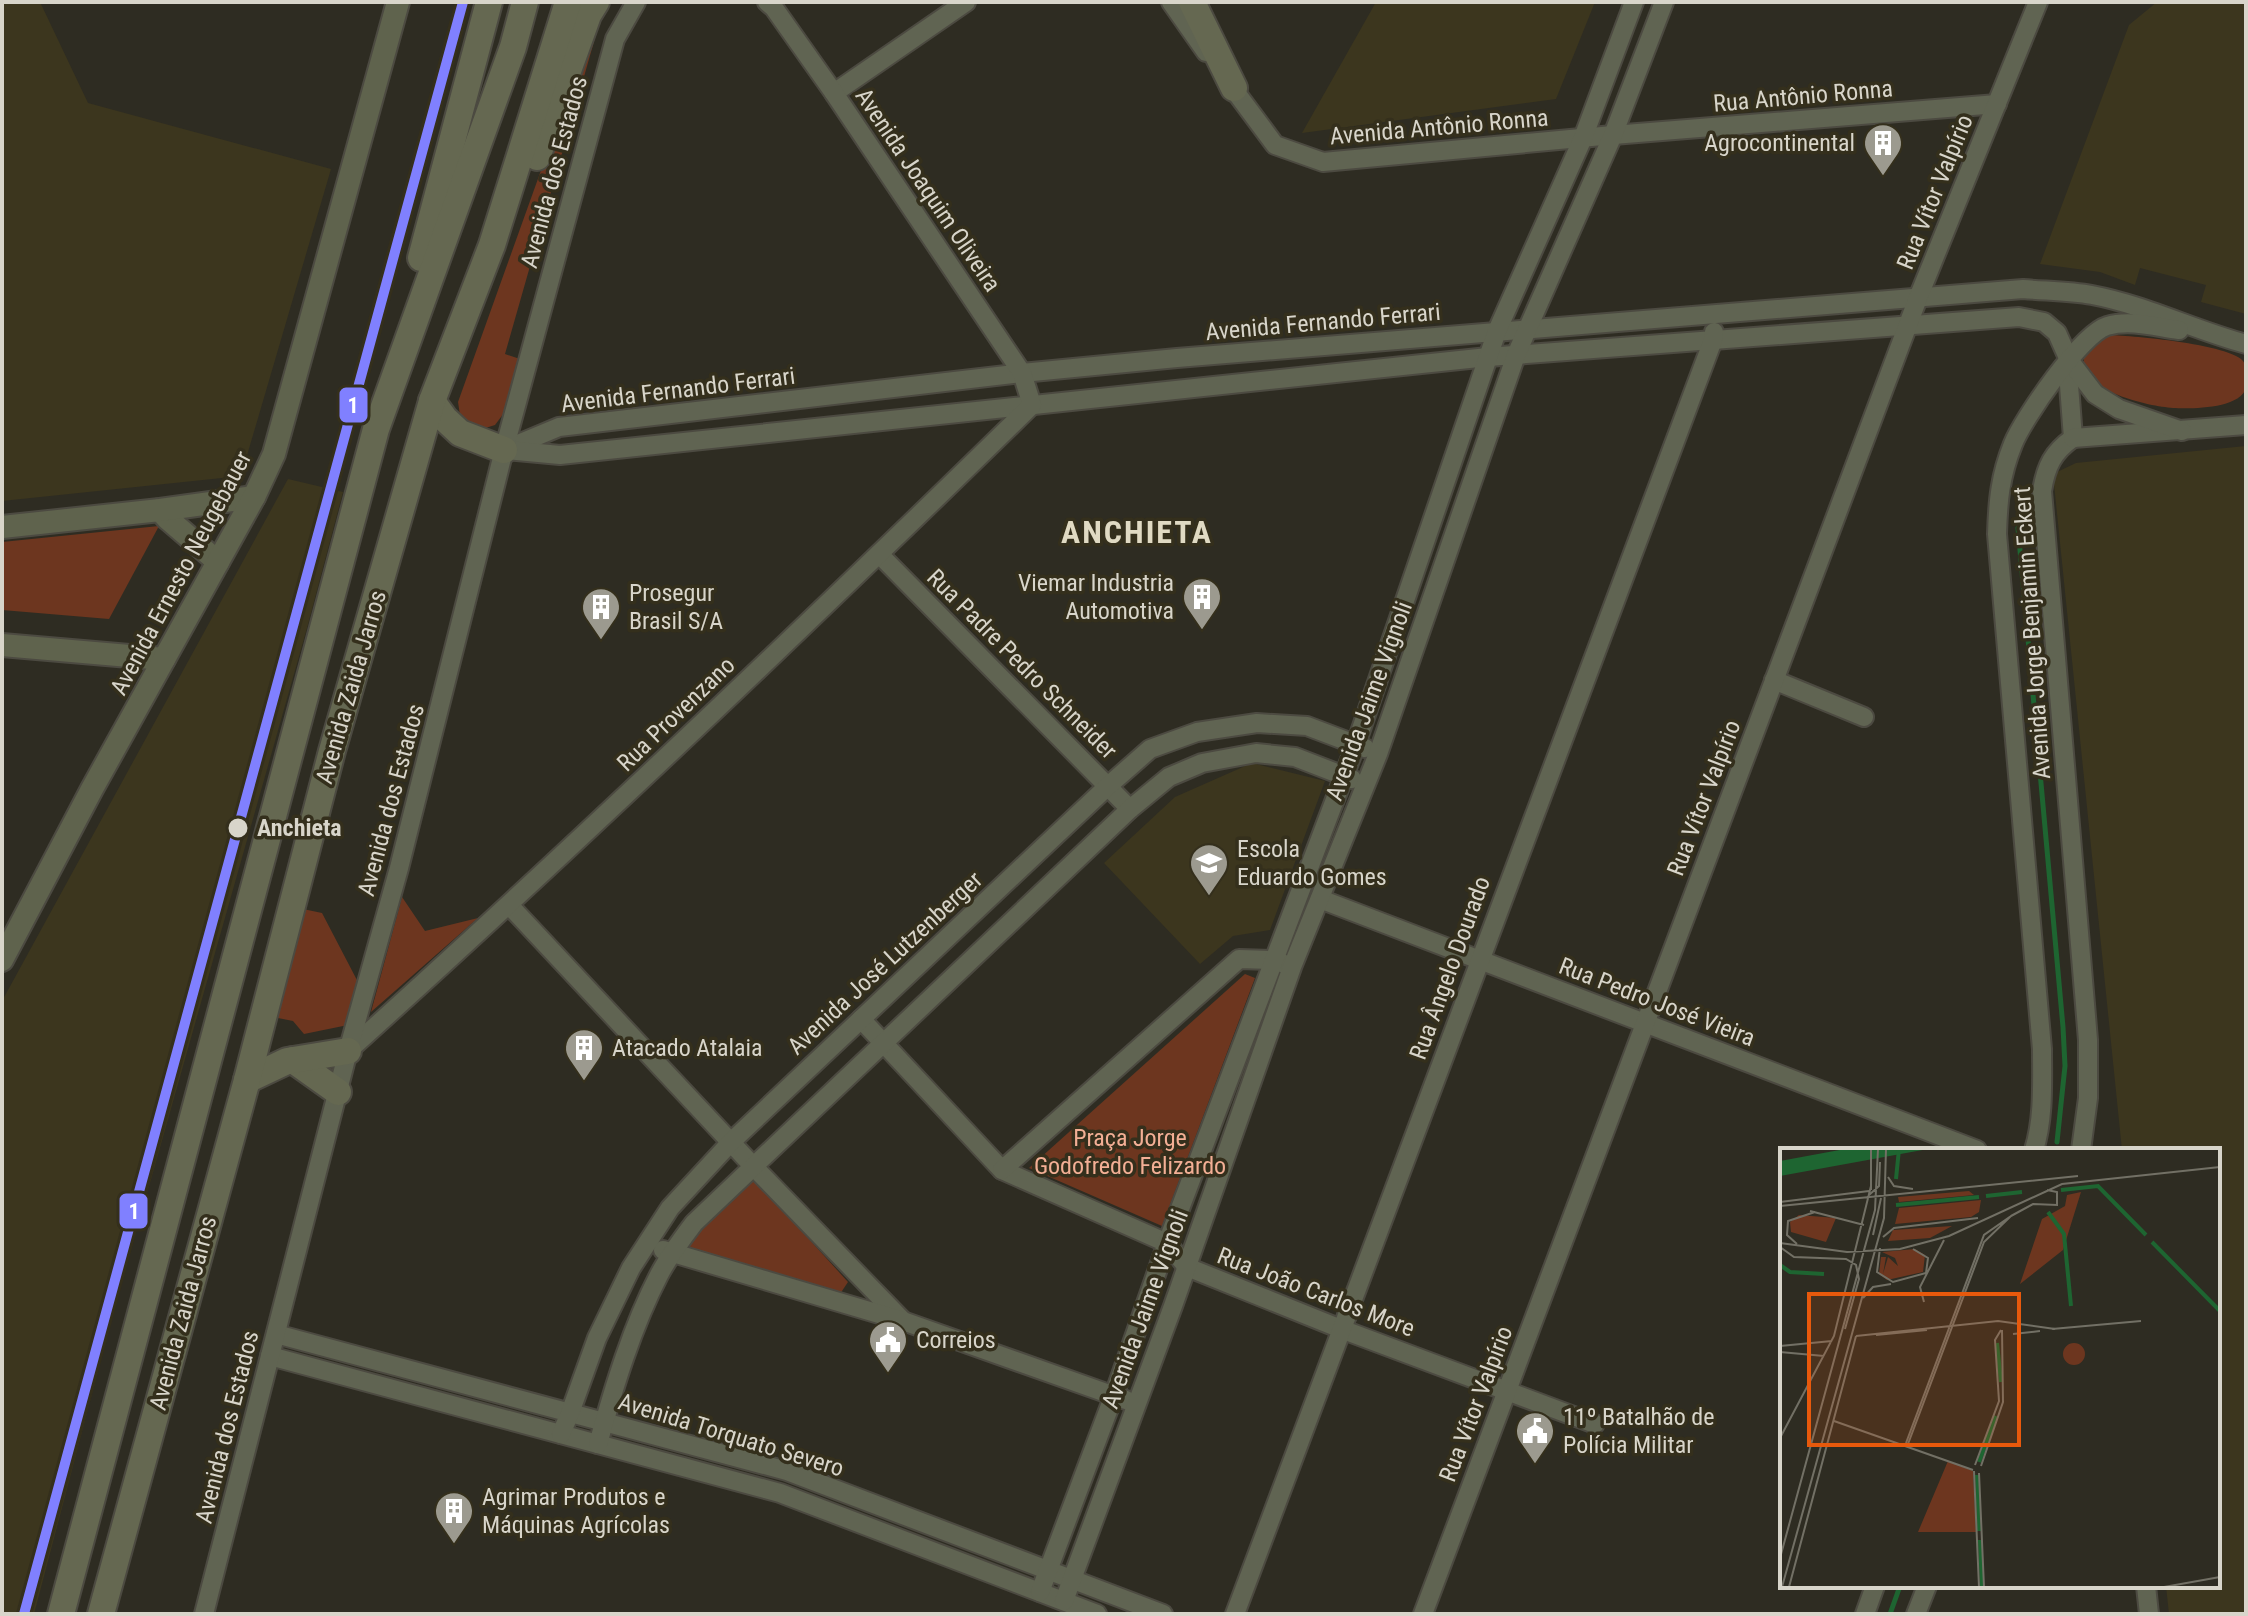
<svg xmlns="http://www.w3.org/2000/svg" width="2248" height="1616" font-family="'Roboto Condensed',sans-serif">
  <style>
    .built { fill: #3c361e }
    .green { fill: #6d361f }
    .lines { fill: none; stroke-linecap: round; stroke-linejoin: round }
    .stream { stroke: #1e6531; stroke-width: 5 }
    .minor-casing { stroke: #4c4a41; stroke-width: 22 }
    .major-casing { stroke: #4c4a41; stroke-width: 26 }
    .highway-casing { stroke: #4c4a41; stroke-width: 30 }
    .minor { stroke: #606452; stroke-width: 18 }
    .major { stroke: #5f634d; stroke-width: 22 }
    .highway { stroke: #656851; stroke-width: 26 }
    .metro-1-casing { stroke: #342f1c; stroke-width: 16 }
    .metro-1 { stroke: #8080ff; stroke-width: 10 }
    .stop-dot { fill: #d8d5ca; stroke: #342f1c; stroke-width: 3 }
    .labels { text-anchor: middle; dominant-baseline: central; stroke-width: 7; stroke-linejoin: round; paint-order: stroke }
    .street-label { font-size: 24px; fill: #d8d5ca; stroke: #342f1c }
    .poi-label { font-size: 24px; fill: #d8d5ca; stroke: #342f1c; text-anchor: start }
    .stop-label { font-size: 24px; font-weight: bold; fill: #d8d5ca; stroke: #342f1c; text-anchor: start }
    .park-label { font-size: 24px; fill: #f3af95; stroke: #342f1c }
    .district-label { font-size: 32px; font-weight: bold; letter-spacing: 2px; fill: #e0dac3; stroke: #342f1c }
    .inset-river { fill: none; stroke: #1e6531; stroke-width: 4 }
    .inset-road { fill: none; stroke: #727065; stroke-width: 2 }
    .view { fill: #e8590c; fill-opacity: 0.15; stroke: #e8590c; stroke-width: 4 }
    .inset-edge { fill: none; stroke: #d8d5ca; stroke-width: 4 }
    .line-badge { stroke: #342f1c; stroke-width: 3 }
    .badge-label { font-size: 22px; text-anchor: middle; font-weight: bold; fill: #fff }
  </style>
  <rect width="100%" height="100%" fill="#2e2c22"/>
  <g class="built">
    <path d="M2,2H40L88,103L331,169L241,476L2,501Z"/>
    <path d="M1376,2H1595L1556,99L1302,133Z"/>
    <path d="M2157,2H2246V314L2201,302L2206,285L2140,268L2135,285L2100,272L2040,264L2129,25Z"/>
    <path d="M2246,446V1614H2169L2166,1586H2218V1150H2122L2053,474L2076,463Z"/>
    <path d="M288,479L343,492L307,628L116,1303L34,1614H2V1001Z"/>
    <path d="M1252,763L1325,781L1270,930L1233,936L1200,964L1104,863L1175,797Z"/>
  </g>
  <g class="green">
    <path d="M592,28L597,31L505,354L520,359L507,409L495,425L476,431L461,422L458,402Z"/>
    <path d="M2109,335C2137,336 2222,344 2241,359C2247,364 2246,370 2246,376C2246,380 2247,384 2246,388C2240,409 2190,409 2173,408C2149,406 2080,392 2084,358C2085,352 2088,346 2093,343C2098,340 2104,337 2109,335Z"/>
    <path d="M159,526L109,619L2,610V542Z"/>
    <path d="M402,897L425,931L478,918L371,1012Z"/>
    <path d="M303,909L322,913L359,984L348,1025L304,1034L293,1021L278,1018Z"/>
    <path d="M1245,974L1255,978L1162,1226L1029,1168Z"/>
    <path d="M751,1175L848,1282L840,1294L680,1246Z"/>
  </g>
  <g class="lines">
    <g class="stream">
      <path d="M2018,528L2063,1027L2065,1066L2057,1142"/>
      <path d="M1890,1614L1900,1586"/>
    </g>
    <g class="minor-casing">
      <g id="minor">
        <path d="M1171,2L1206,52"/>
        <path d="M1226,79L1275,145L1323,162L1613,135L1997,104"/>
        <path d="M834,93L966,2"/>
        <path d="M2069,360V385L2073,438"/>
        <path d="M2073,438C2053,452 2046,466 2042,491L2088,1040V1098L2081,1150"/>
        <path d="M2073,438L2246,425"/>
        <path d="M504,450L559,427L1022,373L1177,358L2023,289C2046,291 2070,291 2092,295C2145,305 2194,330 2246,344"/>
        <path d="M507,450L560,455L1488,357L2019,317L2044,322L2057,333L2069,360L2095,394L2119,409L2182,431"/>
        <path d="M879,554L1130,809"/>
        <path d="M1774,680L1864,717"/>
        <path d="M1320,899L1977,1150"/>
        <path d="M509,905L753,1166L903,1321"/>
        <path d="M861,1019L1002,1170L1167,1243L1187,1267L1341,1329L1595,1424"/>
        <path d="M348,1051C581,841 808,624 1032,405L1022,373L834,93L774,8L767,2"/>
        <path d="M2034,1150C2044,1118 2042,1082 2042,1049L1997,534C1998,501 2000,476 2013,444C2023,419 2081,334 2107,326C2130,319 2156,327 2179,330"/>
        <path d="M1002,1170L1239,959L1274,960L1282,963"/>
        <path d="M663,1250L903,1321L1126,1400"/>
        <path d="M276,1334L787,1471L1163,1614"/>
        <path d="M270,1356L780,1493L1097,1614"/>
        <path d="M561,1434L570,1413L597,1338L631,1268L670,1208L731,1142L1108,786L1150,749L1197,732L1257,723L1307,726L1365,748"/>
        <path d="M598,1444C614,1387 632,1327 659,1275C669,1256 681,1240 694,1223L1130,809L1169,777L1202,763L1256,753L1295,757L1352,779"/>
        <path d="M2146,1586L2149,1614"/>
        <path d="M1040,1592L1114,1395L1167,1243L1356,744L1497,331L1583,138L1634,2"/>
        <path d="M1064,1601L1173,1306L1292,967L1378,754L1516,355L1613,135L1664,2"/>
        <path d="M204,1614L348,1051L399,868L504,450L615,39L636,2"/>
        <path d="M1235,1614L1713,340L1714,332"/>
        <path d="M1423,1614L1918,298L2038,2"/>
        <path d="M1865,1614L1875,1586"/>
        <path d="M1916,1614L1927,1586"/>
      </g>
    </g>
    <g class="major-casing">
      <g id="major">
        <path d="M160,510L168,519L218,562"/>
        <path d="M2,527L160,510L254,497"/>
        <path d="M2,645L164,659"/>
        <path d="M2,960L92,789L254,497L274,454L398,2"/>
      </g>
    </g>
    <g class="highway-casing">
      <g id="highway">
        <path d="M1192,2L1234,88"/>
        <path d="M537,157L588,15L596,2"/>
        <path d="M421,258L489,2"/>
        <path d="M432,401L445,419L460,433L504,450"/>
        <path d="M293,1060L338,1092"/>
        <path d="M247,1080L287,1061L348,1051"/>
        <path d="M61,1614L376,429L513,47L525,2"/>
        <path d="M101,1614L247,1080L332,751L432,401L492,245L568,2"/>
      </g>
    </g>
    <use href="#minor" class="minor"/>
    <use href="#major" class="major"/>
    <use href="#highway" class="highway"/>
    <g class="metro-1-casing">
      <path id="metro-1" d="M24,1614L463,2"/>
    </g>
    <use href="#metro-1" class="metro-1"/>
  </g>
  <defs>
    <g id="building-pin" transform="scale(2)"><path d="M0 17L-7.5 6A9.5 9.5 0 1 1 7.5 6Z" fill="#9c9a8f" stroke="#342f1c"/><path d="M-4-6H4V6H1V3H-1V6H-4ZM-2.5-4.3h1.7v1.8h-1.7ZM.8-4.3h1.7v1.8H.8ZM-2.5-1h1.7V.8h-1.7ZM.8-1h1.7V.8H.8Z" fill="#fff"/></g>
    <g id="school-pin" transform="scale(2)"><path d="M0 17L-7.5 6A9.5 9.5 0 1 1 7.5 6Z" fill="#9c9a8f" stroke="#342f1c"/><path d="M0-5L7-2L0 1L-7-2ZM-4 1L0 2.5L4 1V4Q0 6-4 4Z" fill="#fff"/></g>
    <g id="civic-pin" transform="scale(2)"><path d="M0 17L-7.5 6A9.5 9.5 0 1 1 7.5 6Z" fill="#9c9a8f" stroke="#342f1c"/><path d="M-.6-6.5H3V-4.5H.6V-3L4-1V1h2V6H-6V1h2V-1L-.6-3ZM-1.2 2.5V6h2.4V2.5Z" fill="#fff"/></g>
  </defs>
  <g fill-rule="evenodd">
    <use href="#building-pin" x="1883" y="143"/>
    <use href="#building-pin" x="1202" y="597"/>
    <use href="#building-pin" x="601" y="607"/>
    <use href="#school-pin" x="1209" y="863"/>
    <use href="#building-pin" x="584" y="1048"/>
    <use href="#civic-pin" x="888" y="1340"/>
    <use href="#civic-pin" x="1535" y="1431"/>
    <use href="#building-pin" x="454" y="1511"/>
  </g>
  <circle class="stop-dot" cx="238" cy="828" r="11"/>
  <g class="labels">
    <g class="street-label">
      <text transform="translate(1803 96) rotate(-5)">Rua Antônio Ronna</text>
      <text transform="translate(1439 127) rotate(-5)">Avenida Antônio Ronna</text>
      <text transform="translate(554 172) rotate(-75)">Avenida dos Estados</text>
      <text transform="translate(928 190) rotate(56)">Avenida Joaquim Oliveira</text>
      <text transform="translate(1935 192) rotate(-68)">Rua Vítor Valpírio</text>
      <text transform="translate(1323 322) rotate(-5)">Avenida Fernando Ferrari</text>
      <text transform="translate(678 390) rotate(-7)">Avenida Fernando Ferrari</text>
      <text transform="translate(181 573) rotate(-62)">Avenida Ernesto Neugebauer</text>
      <text transform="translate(2032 633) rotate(-94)">Avenida Jorge Benjamin Eckert</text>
      <text transform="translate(1022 664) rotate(45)">Rua Padre Pedro Schneider</text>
      <text transform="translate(351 687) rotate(-74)">Avenida Zaida Jarros</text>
      <text transform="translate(1369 701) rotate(-70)">Avenida Jaime Vignoli</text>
      <text transform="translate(676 714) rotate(-44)">Rua Provenzano</text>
      <text transform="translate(1704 798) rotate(-69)">Rua Vítor Valpírio</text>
      <text transform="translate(391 800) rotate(-75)">Avenida dos Estados</text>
      <text transform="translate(885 963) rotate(-43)">Avenida José Lutzenberger</text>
      <text transform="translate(1450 968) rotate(-70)">Rua Ângelo Dourado</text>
      <text transform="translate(1657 1002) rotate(21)">Rua Pedro José Vieira</text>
      <text transform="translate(1316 1292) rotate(21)">Rua João Carlos More</text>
      <text transform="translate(1145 1309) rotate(-70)">Avenida Jaime Vignoli</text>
      <text transform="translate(183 1313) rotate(-75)">Avenida Zaida Jarros</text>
      <text transform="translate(1476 1404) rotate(-69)">Rua Vítor Valpírio</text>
      <text transform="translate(227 1427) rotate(-76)">Avenida dos Estados</text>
      <text transform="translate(731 1435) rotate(17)">Avenida Torquato Severo</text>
    </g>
    <g class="poi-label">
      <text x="1855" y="143" text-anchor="end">Agrocontinental</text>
      <text x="1174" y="583" text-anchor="end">Viemar Industria<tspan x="1174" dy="28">Automotiva</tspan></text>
      <text x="629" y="593">Prosegur<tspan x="629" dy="28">Brasil S/A</tspan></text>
      <text x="1237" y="849">Escola<tspan x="1237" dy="28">Eduardo Gomes</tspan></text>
      <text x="612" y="1048">Atacado Atalaia</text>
      <text x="916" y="1340">Correios</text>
      <text x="1563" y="1417">11º Batalhão de<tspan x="1563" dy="28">Polícia Militar</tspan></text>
      <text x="482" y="1497">Agrimar Produtos e<tspan x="482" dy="28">Máquinas Agrícolas</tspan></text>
    </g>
    <g class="stop-label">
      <text x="257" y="828">Anchieta</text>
    </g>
    <g class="park-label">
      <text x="1130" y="1138">Praça Jorge<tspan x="1130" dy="28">Godofredo Felizardo</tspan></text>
    </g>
    <g class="district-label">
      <text x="1137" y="532">ANCHIETA</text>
    </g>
  </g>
  <g transform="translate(1780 1148)">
    <rect width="440" height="440" fill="#2e2c22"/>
    <path d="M189,43L194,47L119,54L118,49ZM301,44L283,102L240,136L262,71L285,58L287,47ZM201,52L199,64L191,69L115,76L119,60ZM19,67L56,70L46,94L11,84L10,74ZM172,78L150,90L108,93L113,82ZM135,101L145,107L143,124L107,132L99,126L101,109H106L103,126L108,109L118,118L115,110L102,104ZM283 206a11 11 0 1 1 22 0a11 11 0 1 1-22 0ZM168,313L193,323L196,384H138Z" fill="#6d361f"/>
    <path d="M65,1H148L0,28V13Z" fill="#1e6531"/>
    <path class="inset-river" d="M116,31L119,1M281,42L318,38L366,87M206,48L242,44M116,57L199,49M268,64L284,86L291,158M372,94L440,163M0,117L10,124L44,126M217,195L221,234M199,314L216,268M197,327L199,383M200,392L202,439"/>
    <path class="inset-road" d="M108,29L114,38L133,41M91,42V1M89,47L99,38L100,14M0,54L89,43M0,58L298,28M30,63L84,77M231,68L253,56L277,57V44L267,42M93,87L101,50M103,89L114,80L198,70M0,95L67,104L120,101L169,88L282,36L440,19M17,96L7,87L8,73L35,64M0,99L14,109L66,111L76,117L79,131L65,181M100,100L97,124L113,134L146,125L148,110L133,101M83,150L93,139L111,136M144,154L140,139L164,92M272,181L361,173M233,186L260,183M96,187L147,182M76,188L218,173L275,181M0,198L52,193M0,204L44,208M54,273L193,322M0,290L54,188L91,38M126,295L204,87L231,68L204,94L128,296M195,317L219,253L215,192L221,182M201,318L223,254L222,182M194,323L199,439M199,325L204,439M0,410L95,62L98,1M2,439L104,70L106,1M9,439L76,188M384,439L440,429"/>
    <path class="view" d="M29,146H239V297H29Z"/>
    <rect width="440" height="440" class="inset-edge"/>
  </g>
  <g class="line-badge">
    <rect x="338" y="386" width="31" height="38" rx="8" fill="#8080ff"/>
    <rect x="118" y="1192" width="31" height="38" rx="8" fill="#8080ff"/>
  </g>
  <g class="badge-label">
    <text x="353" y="413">1</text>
    <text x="134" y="1219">1</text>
  </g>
  <rect width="2248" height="1616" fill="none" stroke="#d8d5ca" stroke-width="8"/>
</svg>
